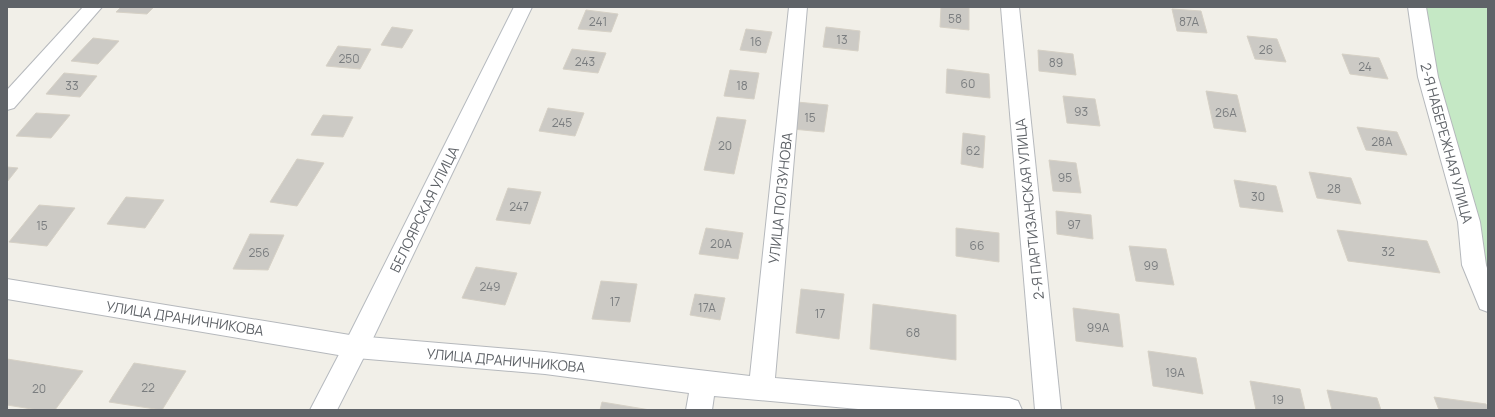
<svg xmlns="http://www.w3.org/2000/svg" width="1495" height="417" font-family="Manrope,sans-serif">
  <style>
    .green { fill: #c5e8c5 }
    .building { fill: #cccac5; stroke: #d6d1c6 }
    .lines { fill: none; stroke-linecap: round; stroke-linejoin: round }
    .street-casing { stroke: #b5b8bc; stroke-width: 2 }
    .secondary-casing { stroke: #b6babf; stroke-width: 2 }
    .street { fill: #fff; fill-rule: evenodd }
    .secondary { fill: #fff; fill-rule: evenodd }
    .labels { text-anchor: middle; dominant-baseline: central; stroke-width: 3; stroke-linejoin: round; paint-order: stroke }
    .number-label { font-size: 12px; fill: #7a7d7f }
    .street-label { font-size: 14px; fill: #5f6368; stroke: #fff }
  </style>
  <rect width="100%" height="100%" fill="#f1efe8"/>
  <path class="green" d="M1416,7H1488V295Z"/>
  <g class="building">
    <path d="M121,7H154L147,14L116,12Z"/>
    <path d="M941,7L969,8V30L940,27Z"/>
    <path d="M1172,9L1201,11L1207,33L1177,31Z"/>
    <path d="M586,10L618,14L611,32L578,29Z"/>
    <path d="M392,27L413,30L402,48L381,45Z"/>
    <path d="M826,27L860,31L858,51L823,47Z"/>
    <path d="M746,29L772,32L766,53L740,50Z"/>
    <path d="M1247,36L1277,39L1286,62L1255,59Z"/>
    <path d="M93,38L119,41L98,64L71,61Z"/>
    <path d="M338,46L371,49L360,69L326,66Z"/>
    <path d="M572,49L606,53L598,73L563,69Z"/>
    <path d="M1038,50L1073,54L1076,75L1039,71Z"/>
    <path d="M1342,54L1379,58L1388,79L1350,74Z"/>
    <path d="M947,69L989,74L990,98L946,93Z"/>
    <path d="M730,70L759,73L754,99L724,96Z"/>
    <path d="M64,73L97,76L80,97L46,94Z"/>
    <path d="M1206,91L1237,95L1246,132L1214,128Z"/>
    <path d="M1063,96L1095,99L1100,126L1067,123Z"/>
    <path d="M797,102L828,105L824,132L792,129Z"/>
    <path d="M548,108L584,113L575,136L539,131Z"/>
    <path d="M36,113L70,115L51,138L16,136Z"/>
    <path d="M323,115L353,117L343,137L311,135Z"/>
    <path d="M717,117L746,120L734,174L704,170Z"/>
    <path d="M1357,127L1397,132L1407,155L1366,150Z"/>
    <path d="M963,133L985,136L983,168L961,164Z"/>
    <path d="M297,159L324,163L297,206L270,202Z"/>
    <path d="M1049,160L1076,163L1081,193L1053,191Z"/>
    <path d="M7,167L18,168L7,182Z"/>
    <path d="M1309,172L1351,178L1361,204L1317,198Z"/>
    <path d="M1234,180L1276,186L1283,212L1240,207Z"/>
    <path d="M508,188L541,192L530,224L496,220Z"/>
    <path d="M126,197L164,200L145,228L107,224Z"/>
    <path d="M39,205L75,208L47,246L9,242Z"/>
    <path d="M1056,211L1091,215L1093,239L1057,234Z"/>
    <path d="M706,228L743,233L738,259L699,254Z"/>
    <path d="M956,228L999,233V262L956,256Z"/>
    <path d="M1337,230L1427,241L1440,273L1348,261Z"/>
    <path d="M250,234L284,235L268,270L233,269Z"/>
    <path d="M1129,246L1166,249L1174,285L1136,281Z"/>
    <path d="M476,267L517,273L505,305L462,298Z"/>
    <path d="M601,281L637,284L630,322L592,319Z"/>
    <path d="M801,289L844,294L839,339L796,333Z"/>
    <path d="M695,294L725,298L720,320L690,315Z"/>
    <path d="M873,304L956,315V360L870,349Z"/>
    <path d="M1073,308L1119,314L1123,347L1076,341Z"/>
    <path d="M1148,351L1196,358L1203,394L1153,386Z"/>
    <path d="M7,359L83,371L55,410H38L7,405Z"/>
    <path d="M134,363L186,371L162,410L109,402Z"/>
    <path d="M1250,381L1300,389L1305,410H1256Z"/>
    <path d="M1327,390L1377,398L1381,410H1332Z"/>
    <path d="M1434,397L1486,404L1488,410H1439Z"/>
    <path d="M602,402L650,410H600Z"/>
  </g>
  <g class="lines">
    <g class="street-casing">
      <g id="street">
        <path d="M83,7H102L14,108L7,110V90Z"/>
        <path d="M789,7H807L775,378L1009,398L1018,401L1022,410H869L714,396L712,410H686L689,393L545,374L356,358L7,299V279L356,336L545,352L750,376Z"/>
        <path d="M1001,7H1019L1061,410H1035Z"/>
        <path d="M1408,7H1426L1438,77L1480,222L1486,265L1488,271V312L1480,309L1462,265L1458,222L1418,77Z"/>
      </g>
    </g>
    <g class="secondary-casing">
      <path id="secondary" d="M514,7H532L365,355L337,410H310L347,339Z"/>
    </g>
    <use href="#street" class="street"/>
    <use href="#secondary" class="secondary"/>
  </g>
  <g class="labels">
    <g class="number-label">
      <text x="955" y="18">58</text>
      <text x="598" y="21">241</text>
      <text x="1189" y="21">87А</text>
      <text x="842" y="39">13</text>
      <text x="756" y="41">16</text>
      <text x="1266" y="49">26</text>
      <text x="349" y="58">250</text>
      <text x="585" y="61">243</text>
      <text x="1056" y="62">89</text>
      <text x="1365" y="66">24</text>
      <text x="968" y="83">60</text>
      <text x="72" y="85">33</text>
      <text x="742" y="85">18</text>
      <text x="1081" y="111">93</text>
      <text x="1226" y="112">26А</text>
      <text x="810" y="117">15</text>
      <text x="562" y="122">245</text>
      <text x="1382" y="141">28А</text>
      <text x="725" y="145">20</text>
      <text x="973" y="150">62</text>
      <text x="1065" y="177">95</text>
      <text x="1334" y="188">28</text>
      <text x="1258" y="196">30</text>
      <text x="519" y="206">247</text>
      <text x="1074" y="224">97</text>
      <text x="42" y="225">15</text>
      <text x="721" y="243">20А</text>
      <text x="977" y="245">66</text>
      <text x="1388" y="251">32</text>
      <text x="259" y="252">256</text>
      <text x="1151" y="265">99</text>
      <text x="490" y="286">249</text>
      <text x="615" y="301">17</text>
      <text x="707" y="307">17А</text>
      <text x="820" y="313">17</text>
      <text x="1098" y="327">99А</text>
      <text x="913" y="332">68</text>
      <text x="1175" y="372">19А</text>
      <text x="148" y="387">22</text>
      <text x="39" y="388">20</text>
      <text x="1278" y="399">19</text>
    </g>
    <g class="street-label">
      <text transform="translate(1447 143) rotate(75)">2-Я НАБЕРЕЖНАЯ УЛИЦА</text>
      <text transform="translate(780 198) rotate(-84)">УЛИЦА ПОЛЗУНОВА</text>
      <text transform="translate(424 209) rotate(-64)">БЕЛОЯРСКАЯ УЛИЦА</text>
      <text transform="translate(1029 209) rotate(-96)">2-Я ПАРТИЗАНСКАЯ УЛИЦА</text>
      <text transform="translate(185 318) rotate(9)">УЛИЦА ДРАНИЧНИКОВА</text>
      <text transform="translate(506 360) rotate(5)">УЛИЦА ДРАНИЧНИКОВА</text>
    </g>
  </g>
  <rect width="1495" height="417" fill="none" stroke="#5f6368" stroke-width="16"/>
</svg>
